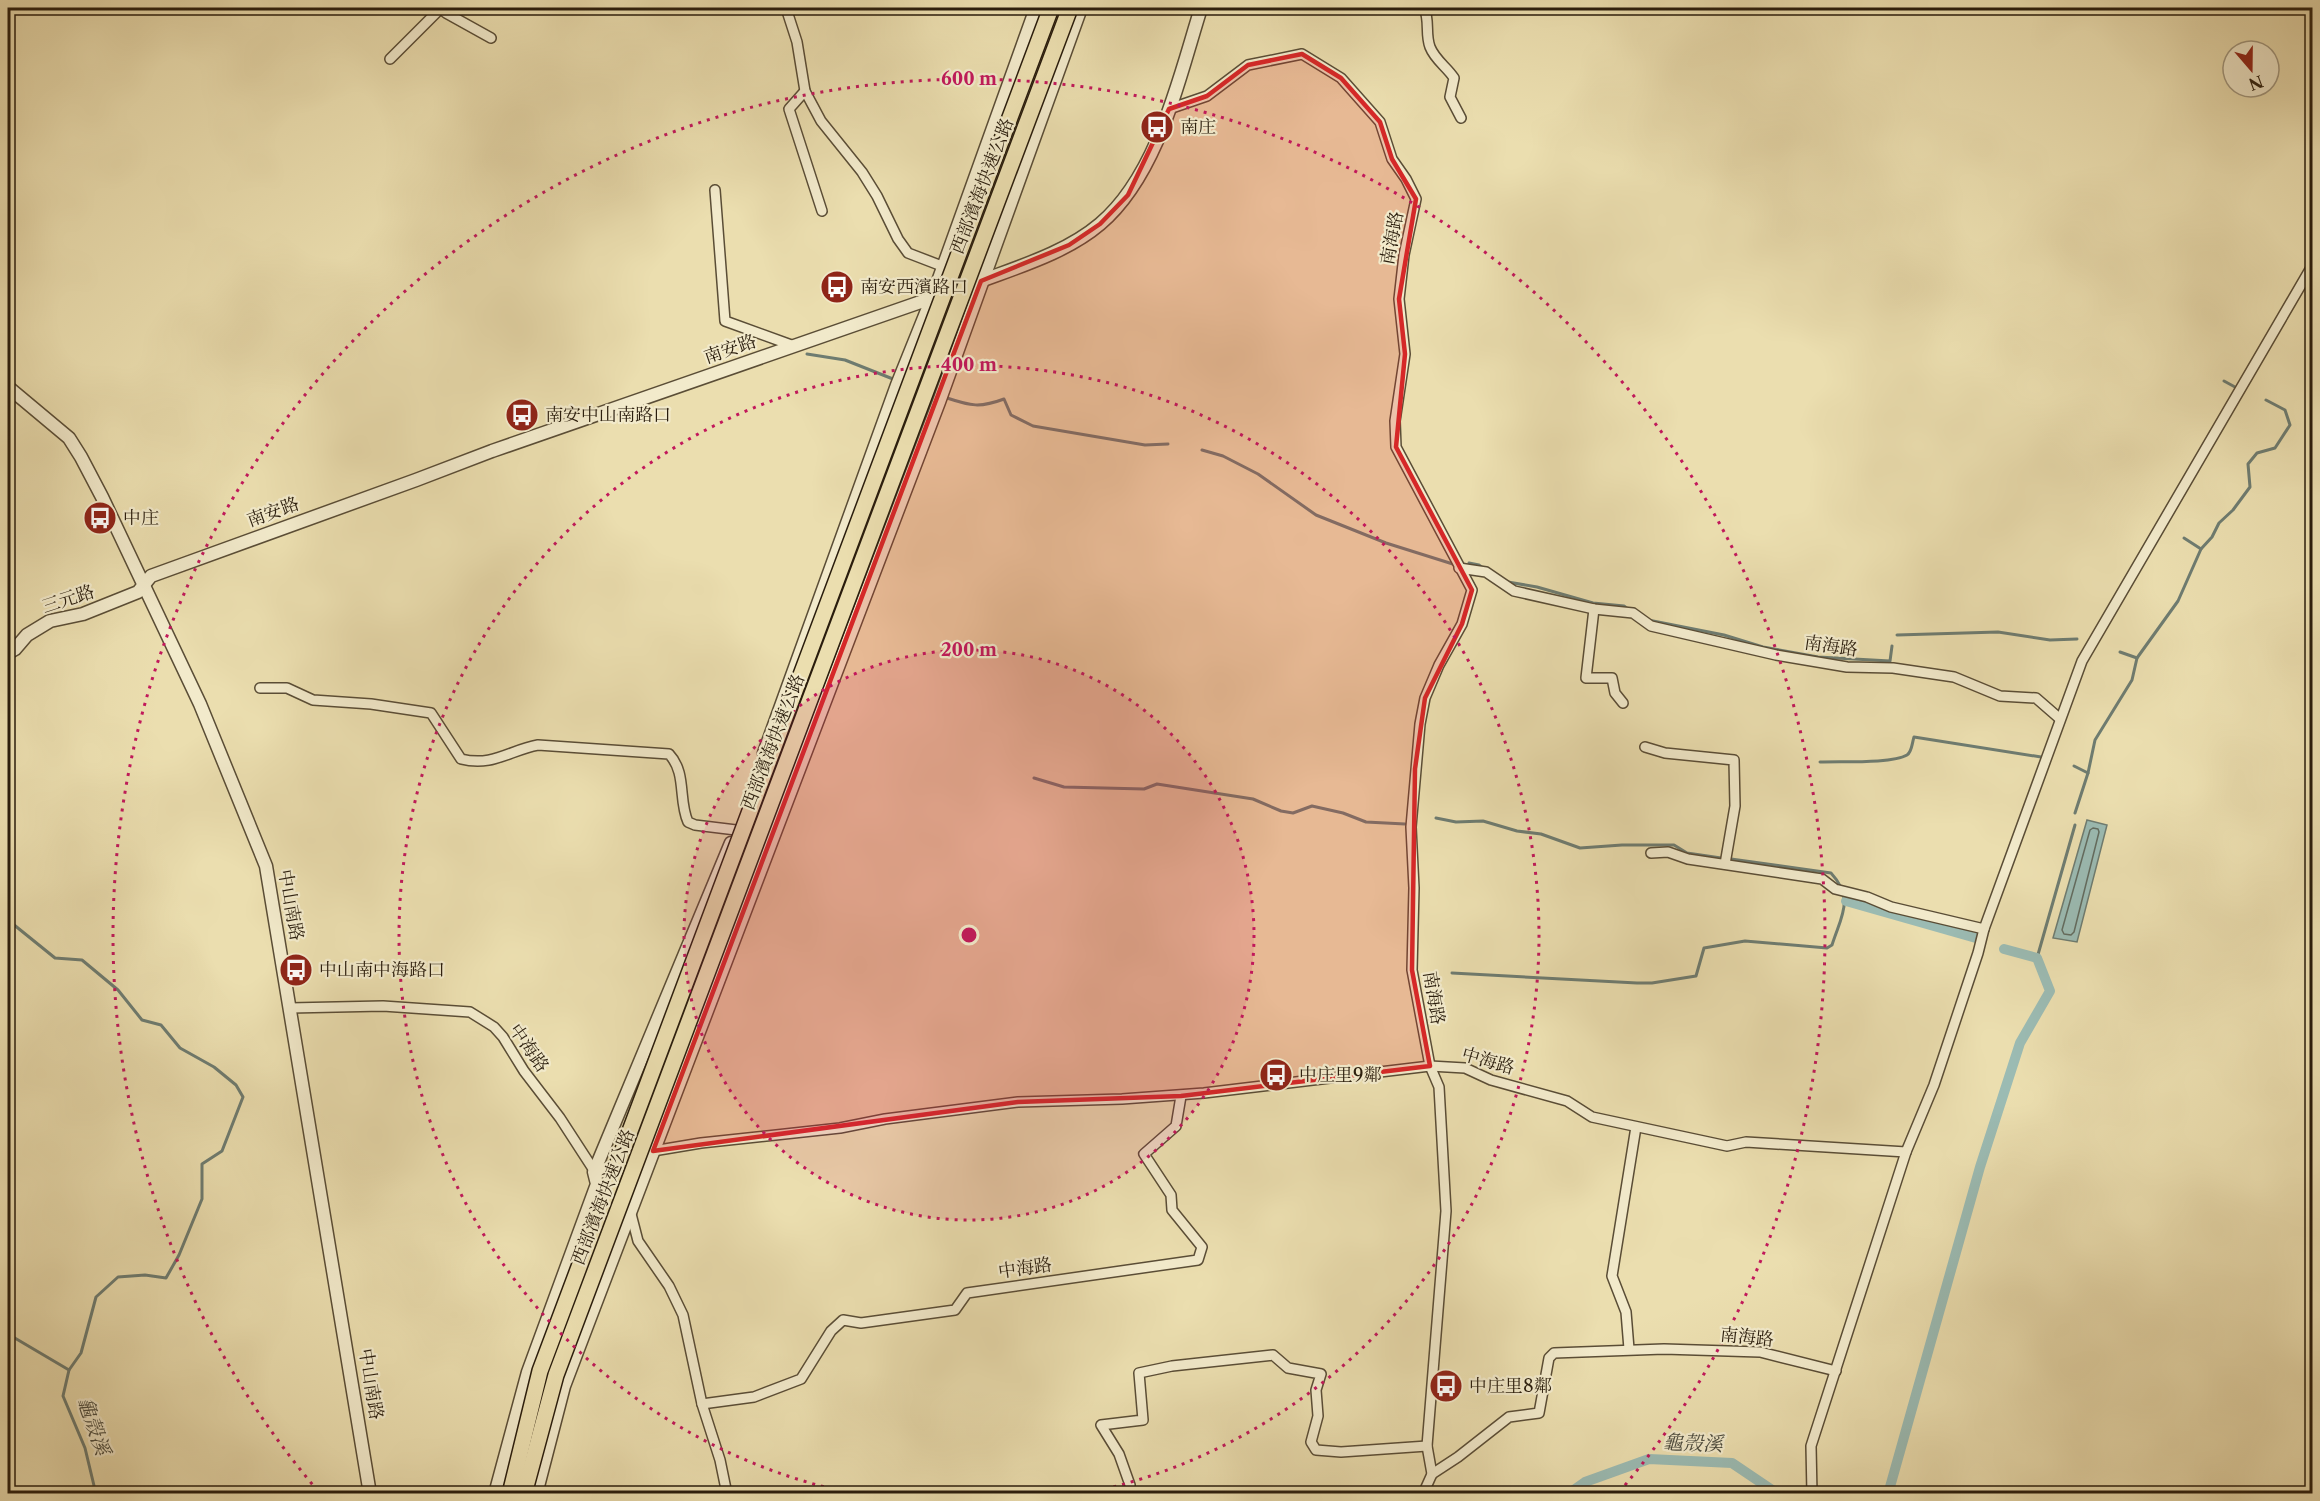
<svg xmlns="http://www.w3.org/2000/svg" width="2320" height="1501" font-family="'Libre Caslon Text','Noto Serif TC',serif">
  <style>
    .water { fill: #9bbbb3; stroke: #6e7c71; stroke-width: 1.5 }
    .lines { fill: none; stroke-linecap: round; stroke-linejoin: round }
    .shore { stroke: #626c60; stroke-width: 1.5 }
    .stream { stroke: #6e7c71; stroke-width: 3 }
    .canal { stroke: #9bbbb3; stroke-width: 10 }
    .minor-casing { stroke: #5a4d36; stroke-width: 12 }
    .tertiary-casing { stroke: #5a4d36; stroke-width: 15 }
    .minor { stroke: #f2eacb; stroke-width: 9 }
    .tertiary { stroke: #f2eacb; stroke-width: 12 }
    .trunk-bridge-casing { stroke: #2a1d0d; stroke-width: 18; stroke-linecap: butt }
    .trunk-bridge { stroke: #ebdeaf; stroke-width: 15 }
    .marked { fill: #d62828; fill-opacity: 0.2; stroke: #d62828; stroke-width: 4.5; stroke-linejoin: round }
    .ring { fill: none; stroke: #c2185b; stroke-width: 3; stroke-dasharray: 3 6 }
    .labels { text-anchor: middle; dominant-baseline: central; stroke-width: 4.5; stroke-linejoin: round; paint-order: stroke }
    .poi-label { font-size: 18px; fill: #2a1d0d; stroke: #f2eacb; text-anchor: start }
    .street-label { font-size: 18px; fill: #2a1d0d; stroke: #f2eacb }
    .water-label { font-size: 20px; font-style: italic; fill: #4c4c3f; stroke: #f2eacb }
    .centre { fill: #c2185b; stroke: #f2eacb; stroke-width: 3 }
    .ring-label { font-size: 18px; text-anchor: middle; font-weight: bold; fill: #c2185b; stroke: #f2eacb; stroke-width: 4.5; stroke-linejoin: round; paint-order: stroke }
  </style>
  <rect width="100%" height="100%" fill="#ebdeaf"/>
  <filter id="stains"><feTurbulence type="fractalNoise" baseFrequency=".00333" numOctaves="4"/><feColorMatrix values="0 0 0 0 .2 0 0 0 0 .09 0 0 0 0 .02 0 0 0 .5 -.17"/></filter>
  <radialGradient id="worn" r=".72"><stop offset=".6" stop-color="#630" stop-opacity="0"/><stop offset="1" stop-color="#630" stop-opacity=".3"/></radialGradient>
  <path class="water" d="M2087,820L2107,825L2077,942L2053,938Z"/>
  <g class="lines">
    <path class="shore" d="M2093,828L2098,829L2099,832L2074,932L2071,935L2064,934L2062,930L2090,830Z"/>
    <g class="stream">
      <path d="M807,354L845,360L893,379"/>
      <path d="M2224,381L2235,387"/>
      <path d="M947,398C971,406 980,408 1004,399L1011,415L1033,426L1145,445L1168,444"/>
      <path d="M1202,450L1223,456L1258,474L1316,515L1386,543L1456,565"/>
      <path d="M2184,538L2201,549"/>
      <path d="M1469,563L1479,565L1484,569"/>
      <path d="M1508,582L1537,587L1593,603L1624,606L1629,610"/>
      <path d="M1648,620L1724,635L1763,647L1818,657L1890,661L1892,646"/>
      <path d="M1897,635L1998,632L2050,640L2077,639"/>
      <path d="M2120,652L2137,658"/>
      <path d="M1820,762C1839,761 1892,764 1907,755C1912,752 1912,743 1914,737L2041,757"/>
      <path d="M2074,766L2088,773"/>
      <path d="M1034,778L1064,787L1144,789L1157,784L1253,799L1281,811L1293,813L1312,806L1343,813L1366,822L1405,824"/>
      <path d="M2075,813L2088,773L2095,740L2132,680L2137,658L2178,601L2201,549L2212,537L2219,523L2233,510L2250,487L2248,464L2257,453L2275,448L2290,425L2285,410L2266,400"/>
      <path d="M1436,818L1456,822L1483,821L1517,831L1541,834L1580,848L1622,845H1674L1687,853L1721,858"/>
      <path d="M8,920L55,958L82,960L118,990L142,1020L161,1025L180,1048L214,1067L236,1085L243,1097L222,1151L202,1164V1199L179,1255L166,1278L145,1275L118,1277L96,1297L81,1353L69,1370"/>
      <path d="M2037,958L2075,825"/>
      <path d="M1452,973L1637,983H1652L1696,976L1704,948L1745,941L1827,948L1832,945C1841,916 1855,899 1831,873L1731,859"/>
      <path d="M8,1334L69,1370L63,1396L85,1448L96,1494"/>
    </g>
    <g class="canal">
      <path d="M1846,901L1976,938"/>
      <path d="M1568,1494L1585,1482L1649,1459L1732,1463L1778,1494"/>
      <path d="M1888,1494L1980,1167L2020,1043L2050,991L2037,958L2004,949"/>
    </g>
    <g class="minor-casing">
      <g id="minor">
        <path d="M440,8L446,13L491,38"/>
        <path d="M786,8L797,42L805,91L821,121L862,172L877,196L898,239L908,253L973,278"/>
        <path d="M1424,8C1430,20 1425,34 1430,47C1435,60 1447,67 1454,78L1450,97L1461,118"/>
        <path d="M390,59L440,9"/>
        <path d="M805,91L789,109L822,211"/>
        <path d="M1169,109L1207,96L1248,65L1302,54L1341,78L1380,122L1392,159L1406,179L1416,199L1404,255L1399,299L1405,354L1395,421L1396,447L1472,590L1462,624L1439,665L1425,698L1420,724L1411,827L1414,888L1412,970L1430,1066L1439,1087L1446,1211L1427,1446L1432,1474L1423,1494"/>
        <path d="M715,190L725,321L794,346"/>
        <path d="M1459,568L1486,572L1514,591L1594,609L1633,613L1651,626L1776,655L1847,667L1893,668L1954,677L2000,696L2036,698L2059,718"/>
        <path d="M1594,609L1586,678H1612L1615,693L1623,703"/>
        <path d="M260,688H287L313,700L371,704L431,713L461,759C493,767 510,750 538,745L669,754C687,773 678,800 688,822L695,825L736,830"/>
        <path d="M1645,747L1665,753L1734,760L1735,806L1725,864"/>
        <path d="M1651,853L1668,852L1688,859L1822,879L1835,889L1867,897L1891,907L1984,929"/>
        <path d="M290,1008L383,1006L470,1012L494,1027L503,1037L524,1071L560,1118L597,1175"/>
        <path d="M594,1172L653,1151L701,1143L840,1128L885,1119L1018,1102L1122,1099L1204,1093L1430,1066L1465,1068L1491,1080L1567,1101L1592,1117L1727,1146L1746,1142L1906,1152"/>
        <path d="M607,1185L630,1210L638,1241L669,1286L683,1315L702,1404L720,1460L727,1494"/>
        <path d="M1629,1349L1626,1312L1612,1276L1636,1127"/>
        <path d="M702,1404L754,1397L801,1379L831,1331L843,1320L861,1323L955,1310L967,1293L1198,1260L1202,1247L1172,1210L1171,1195L1144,1154L1176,1126L1181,1096"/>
        <path d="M1432,1474L1458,1457L1509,1417L1539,1413L1549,1358L1554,1353L1664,1349L1760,1352L1836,1371"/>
        <path d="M1130,1485L1119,1454L1101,1425L1143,1420L1139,1373L1172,1366L1273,1355L1288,1368L1321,1374L1316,1390L1318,1416L1311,1442L1316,1450L1341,1452L1427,1446"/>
        <path d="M1812,1494L1811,1446L1906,1152L1934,1085L1978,953L1984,929L2082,661L2312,266"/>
      </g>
    </g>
    <g class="tertiary-casing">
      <g id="tertiary">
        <path d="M8,387L69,438L81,457L102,497L200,704L266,866L370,1494"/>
        <path d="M8,653L15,649L27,635L50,621L83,614L138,592L151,576L416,480L492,451L981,281C1021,266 1067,252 1100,224C1158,175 1179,78 1201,8"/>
        <path d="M764,753L897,385L932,298L1036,8"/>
        <path d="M495,1494L528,1372L597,1184L594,1172L731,843"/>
        <path d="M536,1494L564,1386L939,402L1081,8"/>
      </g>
    </g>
    <use href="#minor" class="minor"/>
    <use href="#tertiary" class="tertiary"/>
    <g class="trunk-bridge-casing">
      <g id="trunk-bridge">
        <path d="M510,1494L540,1371L1051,8"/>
        <path d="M524,1494L556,1375L1070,8"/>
      </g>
    </g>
    <use href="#trunk-bridge" class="trunk-bridge"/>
  </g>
  <path class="marked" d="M1302,54L1341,78L1380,122L1392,159L1416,199L1399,299L1405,354L1396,447L1472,590L1462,624L1425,698L1415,769L1412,970L1430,1066L1181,1096L1018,1102L653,1151L981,281L1069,245L1100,224L1128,195L1169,109L1207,96L1248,65Z"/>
  <circle cx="969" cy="935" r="285" fill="#c2185b" fill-opacity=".12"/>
  <g class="ring">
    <circle cx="969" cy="935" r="285"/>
    <path d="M850 1493A570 570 0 1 1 1088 1493"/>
    <path d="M318 1491A856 856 0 1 1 1620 1491"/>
  </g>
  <defs>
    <g id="bus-disc" transform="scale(1.725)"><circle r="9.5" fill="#8f2418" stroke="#f2eacb"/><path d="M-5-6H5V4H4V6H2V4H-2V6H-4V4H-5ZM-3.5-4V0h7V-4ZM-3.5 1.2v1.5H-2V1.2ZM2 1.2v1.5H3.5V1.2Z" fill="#fff"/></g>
  </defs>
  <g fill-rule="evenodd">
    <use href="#bus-disc" x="1157" y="127"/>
    <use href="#bus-disc" x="837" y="287"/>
    <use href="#bus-disc" x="522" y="415"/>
    <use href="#bus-disc" x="100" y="518"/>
    <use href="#bus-disc" x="296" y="970"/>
    <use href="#bus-disc" x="1276" y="1075"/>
    <use href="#bus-disc" x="1446" y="1386"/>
  </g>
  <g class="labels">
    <g class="poi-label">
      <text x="1180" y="127">南庄</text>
      <text x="860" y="287">南安西濱路口</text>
      <text x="545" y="415">南安中山南路口</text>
      <text x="123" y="518">中庄</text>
      <text x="319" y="970">中山南中海路口</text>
      <text x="1299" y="1075">中庄里9鄰</text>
      <text x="1469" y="1386">中庄里8鄰</text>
    </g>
    <g class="street-label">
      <text transform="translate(982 186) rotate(-69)">西部濱海快速公路</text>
      <text transform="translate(1392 238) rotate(-79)">南海路</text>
      <text transform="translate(730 349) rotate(-19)">南安路</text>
      <text transform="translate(273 512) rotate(-20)">南安路</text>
      <text transform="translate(68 599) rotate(-18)">三元路</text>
      <text transform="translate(1831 646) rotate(8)">南海路</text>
      <text transform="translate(773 742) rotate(-69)">西部濱海快速公路</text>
      <text transform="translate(291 905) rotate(80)">中山南路</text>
      <text transform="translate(1434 998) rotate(81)">南海路</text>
      <text transform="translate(529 1048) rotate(55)">中海路</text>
      <text transform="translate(1488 1061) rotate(16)">中海路</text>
      <text transform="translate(603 1197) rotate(-69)">西部濱海快速公路</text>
      <text transform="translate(1025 1268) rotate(-8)">中海路</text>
      <text transform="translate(1747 1337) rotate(6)">南海路</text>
      <text transform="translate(371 1384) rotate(81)">中山南路</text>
    </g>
    <g class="water-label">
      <text transform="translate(94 1426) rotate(71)">龜殼溪</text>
      <text transform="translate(1693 1443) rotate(2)">龜殼溪</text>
    </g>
  </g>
  <circle cx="969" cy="935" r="9" class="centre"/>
  <g class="ring-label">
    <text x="969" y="85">600 m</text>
    <text x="969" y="371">400 m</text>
    <text x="969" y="656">200 m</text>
  </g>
  <rect width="2320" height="1501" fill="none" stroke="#ebdeaf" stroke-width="30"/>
  <rect x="9" y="9" width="2302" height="1483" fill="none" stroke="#2a1d0d" stroke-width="3"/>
  <rect x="15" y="15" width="2290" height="1471" fill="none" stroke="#2a1d0d" stroke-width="1.5"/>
  <g transform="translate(2251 69) rotate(160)"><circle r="28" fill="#f2eacb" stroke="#a2987f" stroke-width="1.5"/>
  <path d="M0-4.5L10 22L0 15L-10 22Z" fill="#8f2418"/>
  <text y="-9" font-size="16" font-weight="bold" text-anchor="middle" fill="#2a1d0d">N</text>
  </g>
  <rect width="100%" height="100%" filter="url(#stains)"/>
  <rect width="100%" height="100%" fill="url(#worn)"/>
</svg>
